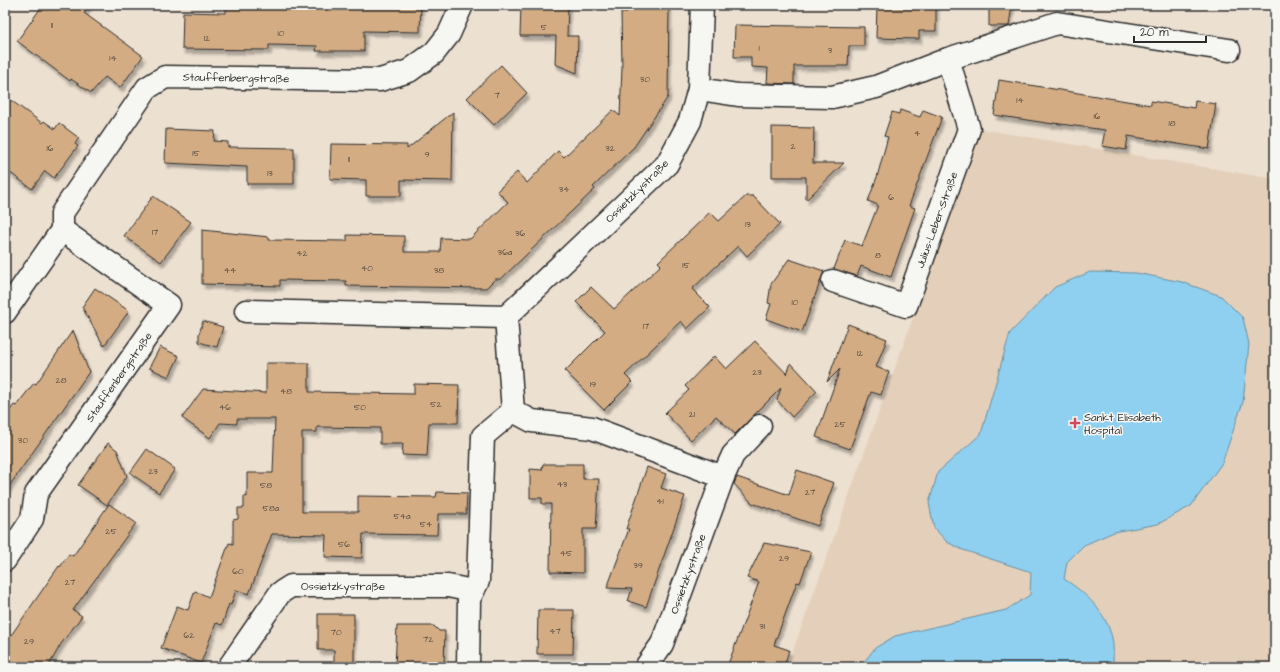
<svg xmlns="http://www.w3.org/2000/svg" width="1280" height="672" font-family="'Architects Daughter',sans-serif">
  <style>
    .built { fill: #e4d0ba }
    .water { fill: #8fd0f1; stroke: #678ea2 }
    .building { fill: #d3ac84; stroke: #2b2b2b; filter: url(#shadow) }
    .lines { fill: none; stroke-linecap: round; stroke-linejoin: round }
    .minor-casing { stroke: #2b2b2b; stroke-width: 25 }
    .minor { stroke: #f6f6f2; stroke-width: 22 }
    .poi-dot { fill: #d1495b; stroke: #f6f6f2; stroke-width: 1.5 }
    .labels { text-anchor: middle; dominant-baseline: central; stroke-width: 3; stroke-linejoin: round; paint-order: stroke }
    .number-label { font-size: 9px; fill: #554b41 }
    .street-label { font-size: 11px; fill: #2b2b2b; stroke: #f6f6f2 }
    .poi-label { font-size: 11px; fill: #2b2b2b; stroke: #f6f6f2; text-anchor: start }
  </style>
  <defs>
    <filter id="shadow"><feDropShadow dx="2.5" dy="4.5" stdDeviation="1" flood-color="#0004"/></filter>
  </defs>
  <rect width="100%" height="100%" fill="#ece0d1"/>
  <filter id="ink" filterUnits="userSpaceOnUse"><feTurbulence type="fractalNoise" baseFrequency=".025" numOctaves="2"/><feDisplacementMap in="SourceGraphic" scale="8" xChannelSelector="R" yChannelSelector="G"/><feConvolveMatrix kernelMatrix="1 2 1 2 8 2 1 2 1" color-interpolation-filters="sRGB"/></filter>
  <g filter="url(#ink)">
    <path class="built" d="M981,129L1275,179V667H787Z"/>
    <path class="water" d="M1090,272L1136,273L1182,282L1221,296L1243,318L1249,344L1243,402L1222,463L1191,506L1158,524L1114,532L1084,545L1067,562L1064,579C1086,593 1106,612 1112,638C1114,646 1113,657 1113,666L1112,667H863L864,662L875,648L895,636L1006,610L1030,595L1031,572L963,550L947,542L934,528L929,503L938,472L981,434L1010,333L1055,287Z"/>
    <g class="building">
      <path d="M43,5H89L84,13L143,56L120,88L105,77L91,93L71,79L70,81L17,41Z"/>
      <path d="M226,5H421L420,32L364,31V51H316L317,46L269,45V50L182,49L183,12L226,13Z"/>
      <path d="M521,5H568L567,36H578L577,73L555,64L556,36H520Z"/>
      <path d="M626,5H669L668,97L634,147L593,187L595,189L501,279H495L486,288L346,286V281L280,280V286L202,284V230L269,237V240L347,241V235L404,236V252H440L441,238L470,239L508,202L497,191L517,172L527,183L558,151L564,157L613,110L620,116L622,67L621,13H626Z"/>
      <path d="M877,5H936V31H919V39L876,38Z"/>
      <path d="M989,5H1012L1009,26H989Z"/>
      <path d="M735,25L864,27V46H849L848,66H794V84L767,83L768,68L751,67V57H734Z"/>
      <path d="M501,65L527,93L494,125L467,98Z"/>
      <path d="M999,80L1151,105V101L1194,108L1195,101L1216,104L1209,149L1128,136L1126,150L1102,146L1105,130L1053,123V124L994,115Z"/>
      <path d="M5,96L42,123L44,121L55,129L59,123L79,138L75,144L78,146L54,178L45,171L32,189L5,169Z"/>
      <path d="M900,110L920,117L923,110L942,117L909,206L915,208L891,277L861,266L857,276L834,269L845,240L862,246L878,205L868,201L877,177L888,137L884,136L892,112L899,114Z"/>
      <path d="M453,112L452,181L401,180V196H366V180L330,179L331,144L407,145V149Z"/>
      <path d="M772,127L814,128L813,163H844L806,200V177H772Z"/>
      <path d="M166,129L215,131L214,141L228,142V147L294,148V184H247V167L165,163Z"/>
      <path d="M153,196L191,222L161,262L124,236Z"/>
      <path d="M746,196H753L780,224L747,256L738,246L692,289L710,307L687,329L681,321L625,375L632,382L604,410L565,371L605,331L576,302L591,287L614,309L661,265L658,262L710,212L719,221Z"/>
      <path d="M789,259L824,271L802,332L766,319L771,304L768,303L771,284Z"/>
      <path d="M95,288L129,311L104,346L82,307Z"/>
      <path d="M203,321L223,327L217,347L199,342V334Z"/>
      <path d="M848,324L887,339L876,367L889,372L881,395L871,392L850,449L816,437L840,369L827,382Z"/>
      <path d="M73,330L89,372L5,492V417L14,405L16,406L34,383L36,384Z"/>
      <path d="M755,341L787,374L791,363L817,391L792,417L777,400L781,388L735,434L716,416L691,440L665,413L689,390L685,386L714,356L726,369Z"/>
      <path d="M160,347L179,356L169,377L149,368Z"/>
      <path d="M266,363H309V392L414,394V384L459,385L458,423H429L427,456L402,455L403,444H380V428L317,427V432H302V512H358V496L436,497L437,492L467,493L466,514H438L437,535L363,534L362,558L325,557L326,535L272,534L249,594L236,590L231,605L229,604L222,625L216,623L201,663L161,648L177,606L188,610L195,591L209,597L229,543L233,544V520L238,519V508H244V496L247,497V473H273L275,419H237V424L220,423L210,438L182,418L203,389L266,393Z"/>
      <path d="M108,443L117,450L127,476L107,505L78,485Z"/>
      <path d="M147,449L175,469L159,493L130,473Z"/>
      <path d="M543,464H583V479H599L596,529H583V573L550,572L551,504H542V498H530V469L542,470Z"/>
      <path d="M647,467L666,474L661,488L685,496L646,607L628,601L632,589L607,588L629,529H626Z"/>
      <path d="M797,470L834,483L818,526L752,503L734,484L737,477L789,495Z"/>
      <path d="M109,504L136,523L73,610L82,616L61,644L48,667H5V644L59,566L60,567L69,554L73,556Z"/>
      <path d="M764,543L811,552L800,583L797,582L774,645L789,650L784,667H727L759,582L747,578Z"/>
      <path d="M538,610H574L573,654H537Z"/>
      <path d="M318,614H354V667H334V650H318Z"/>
      <path d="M397,626H434L439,631H445L444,665H419V667H395Z"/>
    </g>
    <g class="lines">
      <g class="minor-casing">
        <g id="minor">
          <path d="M699,89L738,95L832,97L876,87L948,59L1057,23L1229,50"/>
          <path d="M833,281L906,306L969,129L948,59"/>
          <path d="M246,311L506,317L667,164L690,121L699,89L702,5"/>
          <path d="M5,312L62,230V213L147,88L165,77L380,80L409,71L434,53L449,34L462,5"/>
          <path d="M506,317L513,411"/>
          <path d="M513,411L532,421L592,428L723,477"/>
          <path d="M5,560L32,519L36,494L169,305L62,230"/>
          <path d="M229,667L280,593L291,586H448L473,591"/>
          <path d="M468,667L469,599L478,581L483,436L513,411"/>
          <path d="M646,667L662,644L723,477L733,455L760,426"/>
        </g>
      </g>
      <use href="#minor" class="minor"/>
    </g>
  </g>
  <path class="poi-dot" d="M1073 417h4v4h4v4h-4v4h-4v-4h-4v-4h4z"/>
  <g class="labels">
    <g class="number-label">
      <text x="52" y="25">11</text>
      <text x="544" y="27">5</text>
      <text x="281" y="33">10</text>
      <text x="207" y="38">12</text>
      <text x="759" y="48">1</text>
      <text x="830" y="50">3</text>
      <text x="113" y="58">14</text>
      <text x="645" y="79">30</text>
      <text x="497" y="95">7</text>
      <text x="1020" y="100">14</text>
      <text x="1097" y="116">16</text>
      <text x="1172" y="123">18</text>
      <text x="917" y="133">4</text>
      <text x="793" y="146">2</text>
      <text x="50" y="148">16</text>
      <text x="610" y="148">32</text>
      <text x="196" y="153">15</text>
      <text x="427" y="154">9</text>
      <text x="349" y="159">11</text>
      <text x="270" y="173">13</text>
      <text x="564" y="189">34</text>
      <text x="891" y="197">6</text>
      <text x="748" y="224">13</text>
      <text x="155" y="232">17</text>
      <text x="520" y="233">36</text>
      <text x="505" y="252">36a</text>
      <text x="302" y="253">42</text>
      <text x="878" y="255">8</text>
      <text x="686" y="265">15</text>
      <text x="367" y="268">40</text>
      <text x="230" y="270">44</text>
      <text x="439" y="270">38</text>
      <text x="795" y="302">10</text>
      <text x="646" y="326">17</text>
      <text x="860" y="353">12</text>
      <text x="757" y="372">23</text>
      <text x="61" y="380">28</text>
      <text x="593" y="384">19</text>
      <text x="286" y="391">48</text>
      <text x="436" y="404">52</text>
      <text x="225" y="407">46</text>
      <text x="360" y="407">50</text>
      <text x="692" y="414">21</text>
      <text x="840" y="424">25</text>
      <text x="23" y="440">30</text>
      <text x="153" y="471">23</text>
      <text x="562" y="484">43</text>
      <text x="266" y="485">58</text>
      <text x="810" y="492">27</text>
      <text x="660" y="501">41</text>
      <text x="271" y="508">58a</text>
      <text x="402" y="516">54a</text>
      <text x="426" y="524">54</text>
      <text x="111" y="531">25</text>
      <text x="344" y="544">56</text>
      <text x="566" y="553">45</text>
      <text x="784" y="558">29</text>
      <text x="638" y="565">39</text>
      <text x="238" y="571">60</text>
      <text x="70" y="582">27</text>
      <text x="762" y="626">31</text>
      <text x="555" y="631">47</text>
      <text x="336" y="632">70</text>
      <text x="189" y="635">62</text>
      <text x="428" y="639">72</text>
      <text x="29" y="641">29</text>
    </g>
    <g class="street-label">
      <text transform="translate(236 78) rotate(1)">Stauffenbergstraße</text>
      <text transform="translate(637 191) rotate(-45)">Ossietzkystraße</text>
      <text transform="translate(937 220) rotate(-70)">Julius-Leber-Straße</text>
      <text transform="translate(119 377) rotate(-55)">Stauffenbergstraße</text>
      <text transform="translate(688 574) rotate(-70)">Ossietzkystraße</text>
      <text x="343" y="586">Ossietzkystraße</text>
    </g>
    <g class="poi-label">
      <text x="1084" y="417">Sankt Elisabeth<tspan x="1084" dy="13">Hospital</tspan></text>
    </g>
  </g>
  <rect width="1280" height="672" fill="none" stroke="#f6f6f2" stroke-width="20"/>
  <rect x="10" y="10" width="1260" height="652" fill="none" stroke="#2b2b2b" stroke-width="1.5" filter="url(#ink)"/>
  <path d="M1134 36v6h72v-6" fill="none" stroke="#2b2b2b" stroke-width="2"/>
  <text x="1140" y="36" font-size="12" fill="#2b2b2b" stroke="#f6f6f2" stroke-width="3" paint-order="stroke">20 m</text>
</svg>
